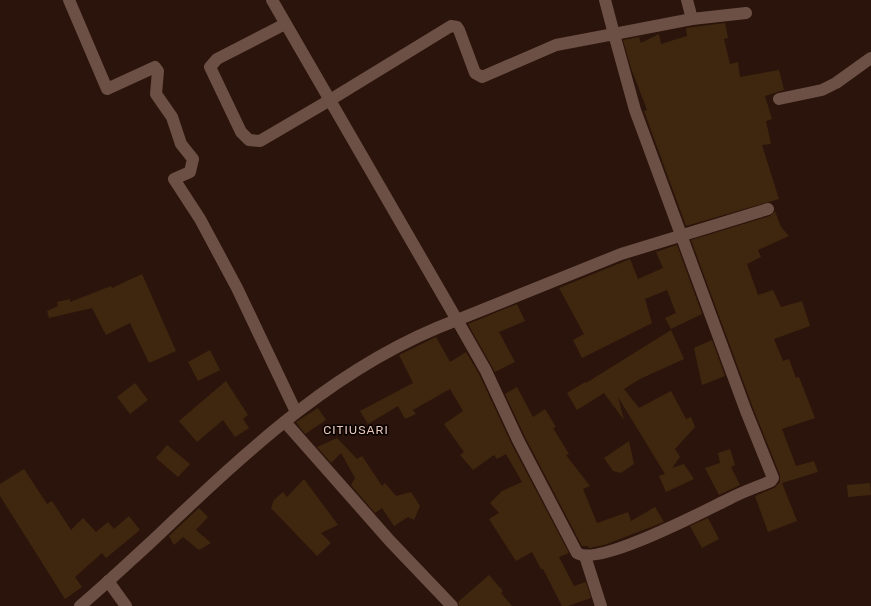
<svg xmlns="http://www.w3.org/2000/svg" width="871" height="606" font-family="Rubik,sans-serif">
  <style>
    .building { fill: #3f270f }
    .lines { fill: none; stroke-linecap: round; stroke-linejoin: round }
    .street { stroke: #6c5045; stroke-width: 12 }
    .labels { text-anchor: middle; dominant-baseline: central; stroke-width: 3.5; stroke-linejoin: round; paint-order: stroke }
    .quarter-label { font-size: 12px; letter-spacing: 1px; fill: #e8c7ba; stroke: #0c0402 }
  </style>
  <rect width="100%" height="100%" fill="#2b140b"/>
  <g class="building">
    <path d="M725,23L728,38L724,39L730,64L738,62L740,77L779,70L784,90L765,96L772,119L766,121L771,144L762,145L779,199L686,226L644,111L647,110L631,68L623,40L639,37L641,43L659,34L661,44L687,36L686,28Z"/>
    <path d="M775,211L781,227L789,236L758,250L761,257L747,264L758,295L773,290L781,307L802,301L810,326L774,339L783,361L789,359L796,378L799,377L815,418L782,429L796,466L814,461L818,472L782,483L797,521L768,532L755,496L774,488L780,482V475L753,408L691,240L770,216Z"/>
    <path d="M677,245L702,314L671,329L665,318L676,313L667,290L645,299L652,323L582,358L573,340L584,334L559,288L630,259L638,279L663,268L656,252Z"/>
    <path d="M142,274L176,351L149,363L130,323L106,335L92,308L49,318L47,311L58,306L57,302L70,299V302L111,286L112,288Z"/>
    <path d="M517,304L525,321L499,332L515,362L495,372L468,324Z"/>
    <path d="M671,330L684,359L640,379L624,389L639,408L671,391L686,419L691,417L695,427L675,449L680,457L672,468L684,464L694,479L666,492L659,476L665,474L618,397L624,420L604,393L577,410L567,393L585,382L586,383Z"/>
    <path d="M436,337L450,362L466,352L479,374L511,443L569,553L559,557L574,586L586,582L591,598L568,606H562L543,569H541L532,552L516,561L489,519L499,513L490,503L502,491L522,482L506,454L497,459L494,455L473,470L460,455L464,452L444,424L463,411L450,389L413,410L416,414L405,419L398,406L368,424L360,411L413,383L399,355Z"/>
    <path d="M712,340L725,376L702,385L694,348Z"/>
    <path d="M210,350L220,370L198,381L188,362Z"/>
    <path d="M226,381L248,415L243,419L249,428L235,437L223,420L197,442L179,421Z"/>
    <path d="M135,383L148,400L130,414L117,397Z"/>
    <path d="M517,387L533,417L545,409L556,427L553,428L569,454L566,455L590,486L583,489L597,523L628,512L631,521L655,507L664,522L604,545L589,548L588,546H582L525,437L505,394Z"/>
    <path d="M318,408L326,420L305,434L296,422Z"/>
    <path d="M337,438L357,459L362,456L382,486L385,483L396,496L411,492L420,506L414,520L408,517L394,526L382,508L375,513L351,485L355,478L341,453L331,463L317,447Z"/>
    <path d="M629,441L634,464L621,473L613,471L604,458Z"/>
    <path d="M167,445L190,464L178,477L156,458Z"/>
    <path d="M730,449L735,465L731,467L740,485L719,495L705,468L720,463L718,453Z"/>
    <path d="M24,469L47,504L52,501L71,530L83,518L96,532L108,522L114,529L129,516L140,530L106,558L102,553L75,577L82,587L65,599L0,496V484Z"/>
    <path d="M304,479L338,525L321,533L331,543L317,556L271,508L274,500L283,492L287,497Z"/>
    <path d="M870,483L871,495L848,497L847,485Z"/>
    <path d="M199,508L208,517L196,530L211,543L199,550L183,537L174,545L169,536Z"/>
    <path d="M708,518L719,539L702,548L690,526Z"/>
    <path d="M489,575L503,591L501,593L512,606H459L458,602Z"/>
  </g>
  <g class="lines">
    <g class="street">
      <path d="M69,0L107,89L155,67L158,71L156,94L172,117L181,144L193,159L190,172L174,179L200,219L237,288L296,412"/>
      <path d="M605,0L614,34L692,19L746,13"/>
      <path d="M687,0L692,19"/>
      <path d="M285,24L217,59L210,67L241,132L249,140L260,141L330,100L451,26L457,27L459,30L475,73L482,77L556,45L614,34L635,110L746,411L773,478L771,481C757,487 742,492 729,499C704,511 598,567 577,553L518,440L486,371L457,320L621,254L768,209"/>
      <path d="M779,99L822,90L836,83L871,58"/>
      <path d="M285,422L390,541L452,606"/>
      <path d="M585,556L601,606"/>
      <path d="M108,581L126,606"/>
      <path d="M80,606C104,586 127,564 150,543C242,456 335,365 457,320L272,0"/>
    </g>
  </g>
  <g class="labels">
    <g class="quarter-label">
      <text x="356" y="430">CITIUSARI</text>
    </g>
  </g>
</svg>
